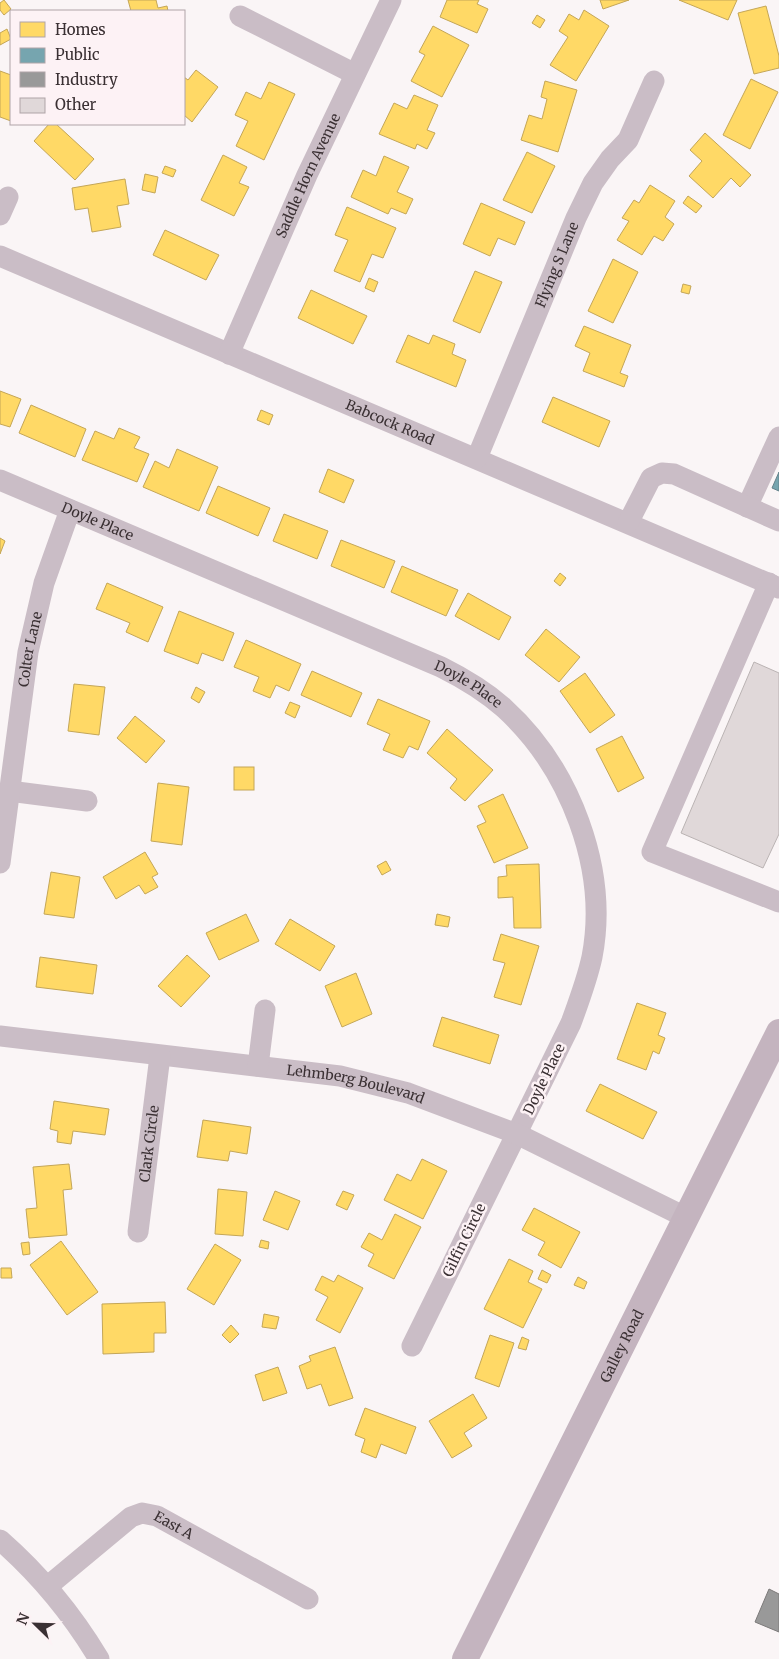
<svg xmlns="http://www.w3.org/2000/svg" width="779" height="1659" font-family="Merriweather,serif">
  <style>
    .homes { fill: #ffd966; stroke: #c4a657 }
    .public { fill: #76a5af; stroke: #64828a }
    .industry { fill: #999; stroke: #7c7a7a }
    .building { fill: #e0d8d9; stroke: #bab3b3 }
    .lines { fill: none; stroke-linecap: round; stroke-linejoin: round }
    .minor { stroke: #cabdc6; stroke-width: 21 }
    .major { stroke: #c4b4bf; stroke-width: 26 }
    .labels { text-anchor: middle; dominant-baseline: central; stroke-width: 5; stroke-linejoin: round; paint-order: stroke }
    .street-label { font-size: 14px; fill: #3a3033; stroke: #fdf2f5 }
  </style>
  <rect width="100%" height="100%" fill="#faf5f6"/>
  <g class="homes">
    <path d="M4,0L11,9L4,15L0,10V3Z"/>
    <path d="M128,0H156L158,8L167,6L168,11H131Z"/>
    <path d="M447,0H479L477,4L488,9L477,33L440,17Z"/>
    <path d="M600,0H629L603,9Z"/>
    <path d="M679,0H737L728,20Z"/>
    <path d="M766,6L779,56V68L754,74L738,13Z"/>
    <path d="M584,10L609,26L576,81L550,65L568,37L559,31L569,14L579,20Z"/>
    <path d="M537,15L545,20L540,28L532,23Z"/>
    <path d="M433,26L469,45L442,97L411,81L425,55L419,52Z"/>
    <path d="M7,29L11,39L0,45V33Z"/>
    <path d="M196,70L218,87L192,122L184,115V77L188,80Z"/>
    <path d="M0,71L11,75V121L0,117Z"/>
    <path d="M751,79L778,92L750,149L723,135Z"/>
    <path d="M545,81L577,90L558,152L521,140L529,115L542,119L547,99L541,97Z"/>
    <path d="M269,82L295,94L264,160L236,146L248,121L235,115L246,92L261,99Z"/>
    <path d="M414,95L438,105L427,130L435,133L427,149L417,144L415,149L379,134L394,103L407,109Z"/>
    <path d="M49,124H56L94,159L75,180L34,141Z"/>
    <path d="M705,133L751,175L740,187L731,178L713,198L689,176L702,161L690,150Z"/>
    <path d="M527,152L555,166L532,213L503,200Z"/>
    <path d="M223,155L247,167L239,183L249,187L234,216L201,200Z"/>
    <path d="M384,156L409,167L397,192L413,199L406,214L391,208L388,214L351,197L363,170L376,176Z"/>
    <path d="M165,166L176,170L173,177L162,173Z"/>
    <path d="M145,174L158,177L155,193L142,190Z"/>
    <path d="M125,179L129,204L117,206L121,227L92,232L88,208L75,210L72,188Z"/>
    <path d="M650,185L675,201L665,217L674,224L663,241L654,236L642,255L617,240L629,221L622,218L634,200L639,203Z"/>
    <path d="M688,196L702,206L696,213L683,203Z"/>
    <path d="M481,203L525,222L515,245L498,238L490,256L463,244Z"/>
    <path d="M347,207L396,228L383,258L372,254L360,282L334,271L348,240L335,235Z"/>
    <path d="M165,230L219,255L206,280L153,255Z"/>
    <path d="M613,259L638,272L613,323L588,311Z"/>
    <path d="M475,271L502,282L480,333L453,321Z"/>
    <path d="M369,278L378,282L374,292L365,288Z"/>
    <path d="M683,284L691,286L689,294L681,292Z"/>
    <path d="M311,290L367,316L353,344L298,318Z"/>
    <path d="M584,326L631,345L620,373L628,376L624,387L583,371L590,353L575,346Z"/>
    <path d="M408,335L429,344L433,335L455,344L452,354L466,360L456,387L396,362Z"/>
    <path d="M0,391L21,399L10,427L0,424Z"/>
    <path d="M553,397L610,421L599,447L542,422Z"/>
    <path d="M31,405L86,429L75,457L19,433Z"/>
    <path d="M261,410L273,415L269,425L257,420Z"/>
    <path d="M119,428L140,437L134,448L149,454L137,482L82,460L95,431L114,439Z"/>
    <path d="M177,449L218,467L199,511L143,487L155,461L169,468Z"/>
    <path d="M328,469L354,480L344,503L319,492Z"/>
    <path d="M218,486L270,508L258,536L206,513Z"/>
    <path d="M284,514L328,531L317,559L273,541Z"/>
    <path d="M0,538L5,541L0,554Z"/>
    <path d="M341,540L395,561L384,588L331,566Z"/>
    <path d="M402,566L458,590L446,616L391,592Z"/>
    <path d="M560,573L566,578L560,586L554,581Z"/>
    <path d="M107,583L163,607L148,642L126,632L130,623L96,609Z"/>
    <path d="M468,593L511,617L499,640L455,616Z"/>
    <path d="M179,611L234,633L223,661L202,653L198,664L164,651Z"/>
    <path d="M546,629L580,657L559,682L525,655Z"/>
    <path d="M246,640L301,664L289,691L276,685L270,698L253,691L259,677L234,667Z"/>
    <path d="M312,671L362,693L351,717L301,695Z"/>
    <path d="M585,673L615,715L590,733L560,691Z"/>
    <path d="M74,684L105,687L99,735L68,731Z"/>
    <path d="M196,687L205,692L199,703L191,698Z"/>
    <path d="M378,699L430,721L418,750L409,746L403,758L383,750L390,734L367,724Z"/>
    <path d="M290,702L300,706L295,718L285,713Z"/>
    <path d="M135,716L165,741L146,763L117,738Z"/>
    <path d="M447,729L493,770L465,801L450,788L457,779L427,753Z"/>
    <path d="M622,736L644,778L618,792L596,749Z"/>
    <rect x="234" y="767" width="20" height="23"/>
    <path d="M158,783L189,787L182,845L151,841Z"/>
    <path d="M503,794L528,848L494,863L477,826L486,822L478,806Z"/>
    <path d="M145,852L158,874L152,877L158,887L145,894L139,885L116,899L103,877Z"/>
    <path d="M386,861L391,870L382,875L377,866Z"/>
    <path d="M539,864L541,928H514L513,897L498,898V877L507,876L506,865Z"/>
    <path d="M51,872L80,877L74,918L44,914Z"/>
    <path d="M246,914L259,941L219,960L206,933Z"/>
    <path d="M437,914L450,917L448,927L435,925Z"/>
    <path d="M290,919L335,946L320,971L275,944Z"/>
    <path d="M501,934L539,946L521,1005L494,997L505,963L493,960Z"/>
    <path d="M187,955L210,976L181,1007L158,986Z"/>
    <path d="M40,957L97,965L93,994L36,987Z"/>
    <path d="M356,973L372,1014L342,1027L325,986Z"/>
    <path d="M637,1003L666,1013L658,1035L665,1038L659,1054L653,1051L646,1070L617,1059Z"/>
    <path d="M442,1017L499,1035L490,1064L433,1046Z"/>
    <path d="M600,1084L657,1112L643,1139L586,1111Z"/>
    <path d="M54,1101L109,1109L105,1135L73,1131L71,1144L57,1142L58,1131L50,1129Z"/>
    <path d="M203,1120L251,1127L247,1154L230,1151L228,1161L197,1157Z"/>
    <path d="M422,1159L447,1171L423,1219L384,1200L397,1174L411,1181Z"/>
    <path d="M69,1164L72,1189L63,1190L67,1235L29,1238L26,1209L37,1208L33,1167Z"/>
    <path d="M218,1189L247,1192L243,1236L215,1234Z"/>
    <path d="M275,1191L300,1201L288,1230L263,1220Z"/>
    <path d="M343,1191L354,1195L347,1210L336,1205Z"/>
    <path d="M534,1208L580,1232L561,1268L538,1255L545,1242L522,1230Z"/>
    <path d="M395,1214L421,1227L394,1279L368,1266L374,1254L361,1247L369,1233L382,1240Z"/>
    <path d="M261,1240L269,1242L268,1249L259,1247Z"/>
    <path d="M61,1241L98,1292L67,1315L30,1265Z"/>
    <path d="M29,1242L30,1254L23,1255L21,1243Z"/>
    <path d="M215,1244L241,1260L214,1305L187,1289Z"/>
    <path d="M509,1259L533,1271L528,1282L542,1289L523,1328L484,1309Z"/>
    <path d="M1,1268H11L12,1278H1Z"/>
    <path d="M542,1270L551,1275L547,1283L538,1279Z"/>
    <path d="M338,1275L363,1288L340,1333L316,1320L328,1297L315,1290L322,1276L334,1282Z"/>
    <path d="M578,1277L587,1282L584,1289L574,1285Z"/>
    <path d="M165,1302L166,1333H154V1352L103,1354L102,1304Z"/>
    <path d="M264,1314L279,1317L276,1329L262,1327Z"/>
    <path d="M231,1325L239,1334L230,1343L222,1335Z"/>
    <path d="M490,1335L514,1343L499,1387L475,1378Z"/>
    <path d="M522,1337L529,1340L526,1350L518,1348Z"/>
    <path d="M335,1347L353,1398L329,1406L321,1384L307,1389L299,1366L311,1361L309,1356Z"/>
    <path d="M278,1367L287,1393L263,1401L255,1375Z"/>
    <path d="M473,1394L487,1418L464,1433L472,1446L452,1458L429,1421Z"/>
    <path d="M365,1408L416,1427L406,1454L381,1444L376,1458L361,1452L365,1439L355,1435Z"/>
  </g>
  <path class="public" d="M779,472V491L772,488Z"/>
  <path class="industry" d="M769,1589L779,1594V1632L755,1622Z"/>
  <path class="building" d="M754,662L779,673V834L763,868L681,833Z"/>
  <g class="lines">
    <g class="minor">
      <path d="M240,16L355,74"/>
      <path d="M0,215L8,197"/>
      <path id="s1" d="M0,256L779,588"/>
      <path id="s2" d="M229,354L307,175L391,0"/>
      <path id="s3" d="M477,458L576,218L593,183L610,159L628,140L654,81"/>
      <path id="s4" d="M0,480L441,667C463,678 485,691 504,708C570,768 609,869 592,957C587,980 579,1001 571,1023L412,1346"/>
      <path d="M747,507L779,437"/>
      <path d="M628,523L651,478L662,473L674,474L779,521"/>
      <path d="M769,583L652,852L779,902"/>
      <path d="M9,791L87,801"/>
      <path id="s5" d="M0,863L28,652L44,583L70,510"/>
      <path id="s6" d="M0,1036L340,1076L408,1093L517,1134L687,1218"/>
      <path d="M258,1066L265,1010"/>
      <path id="s7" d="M138,1232L160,1056"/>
      <path d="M0,1540C40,1575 72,1614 99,1659"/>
      <path id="s8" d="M48,1586L131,1517L142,1513L157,1516L308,1599"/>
    </g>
    <path class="major" id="s9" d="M465,1659L779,1032"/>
  </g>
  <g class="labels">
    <g class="street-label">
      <text stroke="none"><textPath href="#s2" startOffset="195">Saddle Horn Avenue</textPath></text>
      <text stroke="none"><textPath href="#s3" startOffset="209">Flying S Lane</textPath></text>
      <text stroke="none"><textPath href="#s1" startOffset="424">Babcock Road</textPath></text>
      <text stroke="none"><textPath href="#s4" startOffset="106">Doyle Place</textPath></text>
      <text stroke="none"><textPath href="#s5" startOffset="216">Colter Lane</textPath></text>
      <text stroke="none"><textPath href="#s4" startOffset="511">Doyle Place</textPath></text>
      <text transform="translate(544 1079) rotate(-64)">Doyle Place</text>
      <text stroke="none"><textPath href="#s6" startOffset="359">Lehmberg Boulevard</textPath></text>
      <text stroke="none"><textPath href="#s7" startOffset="89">Clark Circle</textPath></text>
      <text transform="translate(464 1240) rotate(-64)">Gilfin Circle</text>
      <text stroke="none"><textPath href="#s9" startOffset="350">Galley Road</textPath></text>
      <text stroke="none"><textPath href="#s8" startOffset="154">East A</textPath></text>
    </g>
  </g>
  <rect x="10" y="10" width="175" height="115" fill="#fdf2f5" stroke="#afa4a7"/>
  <rect x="20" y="22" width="25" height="15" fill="#ffd966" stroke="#afa4a7"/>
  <text x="55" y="35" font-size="15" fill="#3a3033">Homes</text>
  <rect x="20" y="48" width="25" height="15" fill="#76a5af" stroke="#afa4a7"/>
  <text x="55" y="60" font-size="15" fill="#3a3033">Public</text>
  <rect x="20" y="72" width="25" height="15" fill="#999999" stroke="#afa4a7"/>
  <text x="55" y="85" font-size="15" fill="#3a3033">Industry</text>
  <rect x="20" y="98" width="25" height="15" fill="#e0d8d9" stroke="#afa4a7"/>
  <text x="55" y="110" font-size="15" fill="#3a3033">Other</text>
  <g transform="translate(35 1624) rotate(293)" stroke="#fdf2f5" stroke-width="4" paint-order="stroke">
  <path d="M0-4L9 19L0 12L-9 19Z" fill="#3a3033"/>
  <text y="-8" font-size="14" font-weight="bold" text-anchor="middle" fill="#3a3033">N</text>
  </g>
</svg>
